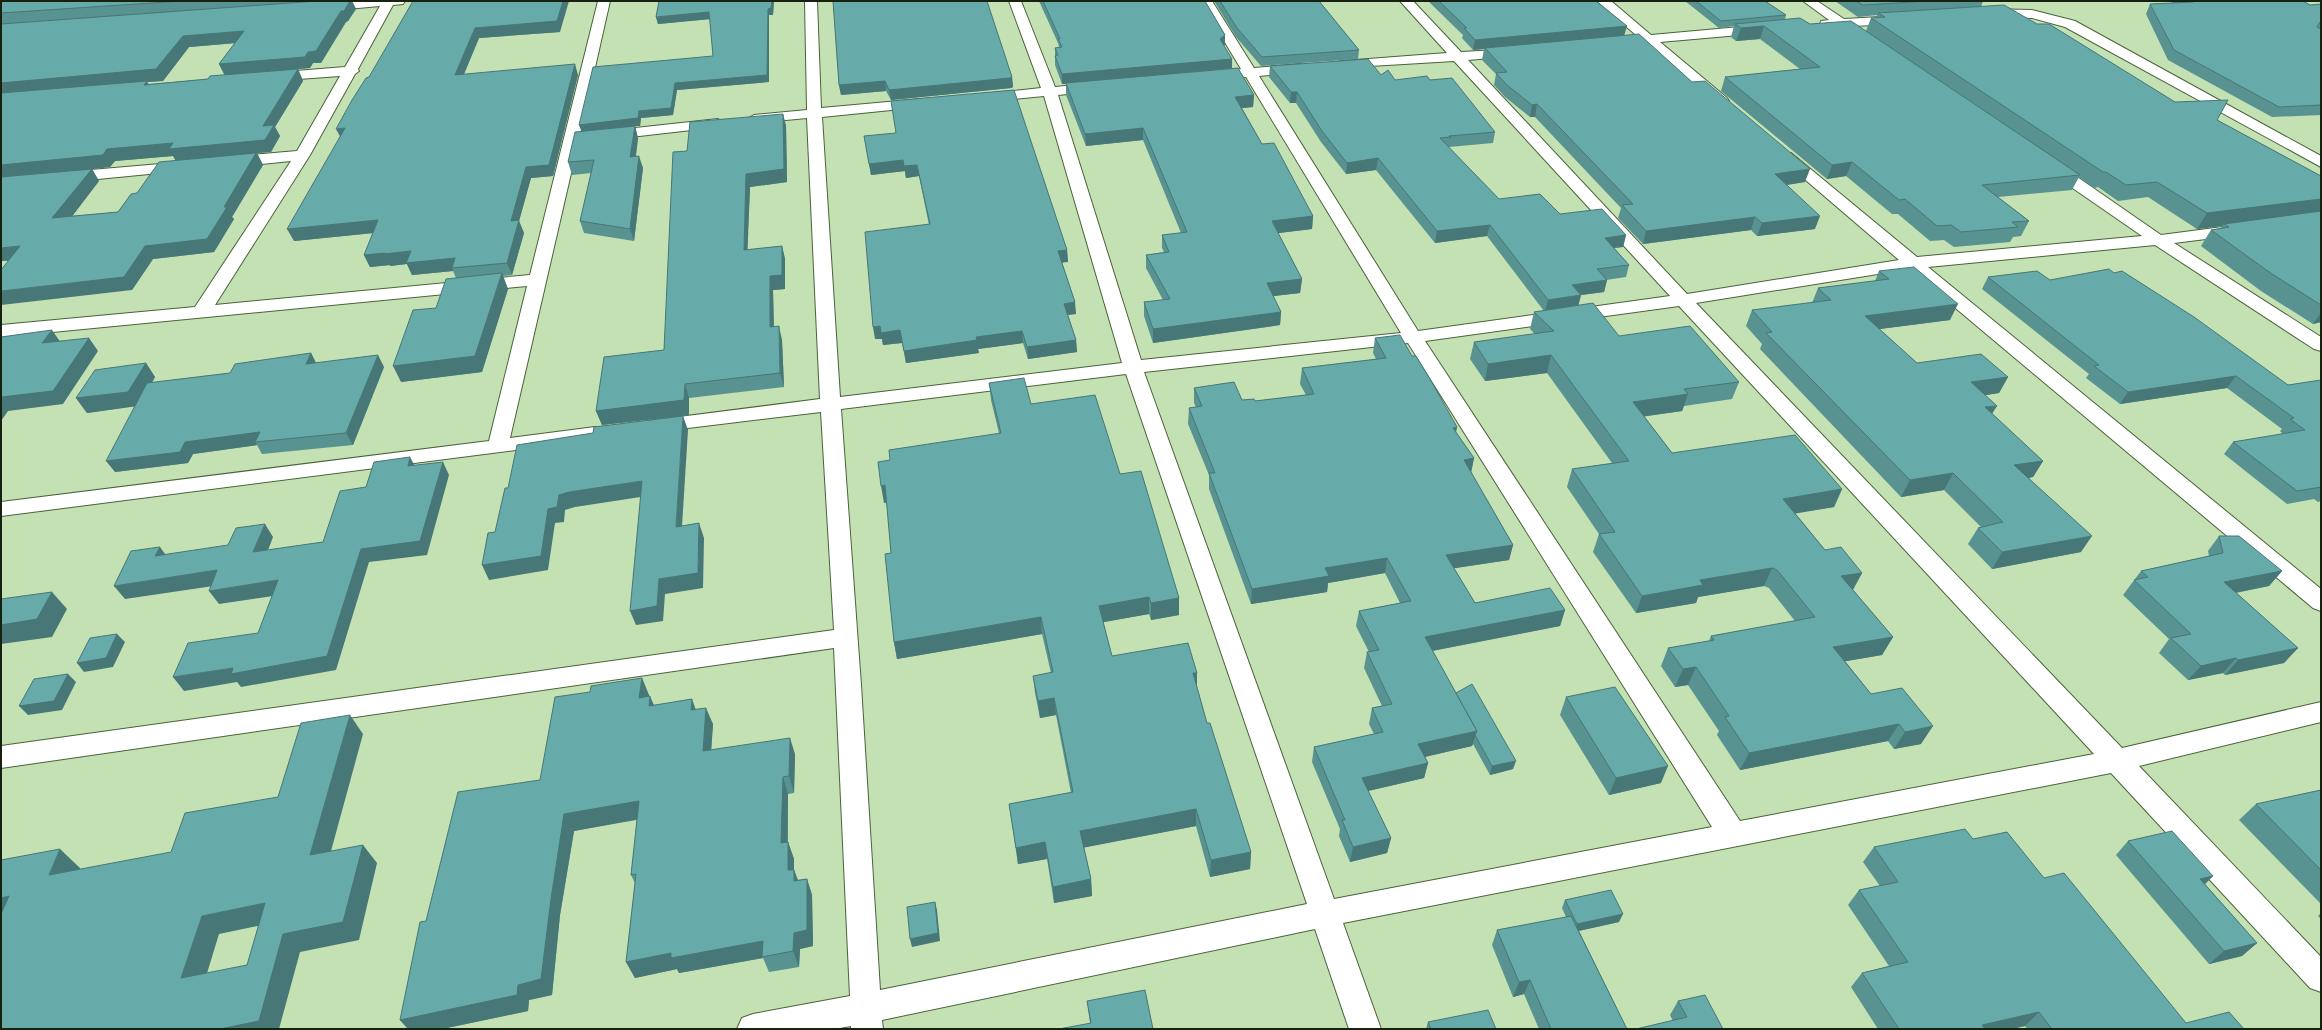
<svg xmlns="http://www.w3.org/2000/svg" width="2322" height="1030" font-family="'Golos Text',sans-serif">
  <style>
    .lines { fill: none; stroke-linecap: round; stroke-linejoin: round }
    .street-casing { stroke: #4a633a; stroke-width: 2 }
    .street { fill: #fff; fill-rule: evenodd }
    .wall { fill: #589291; fill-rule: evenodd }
    .shaded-wall { fill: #477776 }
    .building { fill: #66aaa9; stroke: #477776; fill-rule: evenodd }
  </style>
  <rect width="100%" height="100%" fill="#c3e1b2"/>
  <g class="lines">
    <g class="street-casing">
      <g id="street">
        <path d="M352,1H405L403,4L393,5L358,69L359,71L355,74L310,155L215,305L530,275L598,1H610L580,134L718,119L725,123L718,127L578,143L510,438L595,427L602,429L605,434L602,439L1,516V502L489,441L527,286L1,337V325L195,307L291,161L230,167L225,165L222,162L225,159L230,157L297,151L340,76L271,81L264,77L271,73L345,67L380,6L325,11L319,7L325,3Z"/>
        <path d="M805,1H817L821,108L921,99L928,103L921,107L822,117L840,397L1122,363L1044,96L985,102L978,98L985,94L1041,88L1009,1H1021L1055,87L1096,83L1103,87L1096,91L1058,95L1141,360L1401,333L1246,77L1212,80L1205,76L1212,72L1241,69L1200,1H1212L1254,68L1300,64L1307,68L1300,72L1259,76L1418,331L1670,296L1454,61L1337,68L1335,65L1337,62L1342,61L1447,53L1400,1H1413L1461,52L1518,49L1520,52L1518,55L1513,56L1468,60L1687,294L1899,260L1781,159L1778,156L1781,153H1791L1917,257L2142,236L2045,169L2043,166L2045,163H2057L2161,235L2238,225L2244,226L2246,230L2244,234L2238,235L2174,243L2321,337V351L2314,349L2155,245L1928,267L2321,589V611L2313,608L1909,269L1696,303L2122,748L2321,702V722L2139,766L2321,957V992L2310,988L2111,773L1343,923L1381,1029H1349L1315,929L882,1020L883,1029H851V1026L834,1029H737L742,1018L753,1014L850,996L834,648L1,768V746L834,630L821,412L655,432L648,431L645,426L648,421L655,420L820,399L807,118L754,123L747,119L754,115L807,110ZM1679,306L2094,754L1740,821L1425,341ZM1408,343L1712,827L1334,899L1144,372ZM1126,374L1307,904L880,990L861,685L841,409Z"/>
        <path d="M1597,1H1611L1651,35L1762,25L1769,29L1762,33L1660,42L1727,98L1729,101L1722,105L1717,104L1645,43L1610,45L1608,42L1610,39L1637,36Z"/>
        <path d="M1803,1H1817L1844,19L1899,16L1905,20L1899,24L1852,26L1846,30C1839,28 1823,29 1820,24L1821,21L1829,20Z"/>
        <path d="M1986,9L2032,10L2075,21L2321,156V167L2065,27L2032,18L1981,16L1980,13L1981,10Z"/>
        <path d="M184,162L190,164L192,167L190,170L67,182L61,180L59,177L61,174L67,172Z"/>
      </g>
    </g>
    <use href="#street" class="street"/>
  </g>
  <g class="wall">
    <path d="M1,1H352L356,9L348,21L346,22L321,63H313L310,68L298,69L303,81L275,127L280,136L271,152L257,153L263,165L232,217L234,219L214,252L153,259L132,290L8,261H1ZM235,43L219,64L225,75L208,79L149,84L147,82L163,81L189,47ZM173,156L176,161L137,193L118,212L72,216L99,181L92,169L110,167L115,161Z"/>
    <path d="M413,1L560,32L479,38L464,74L578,75L553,176L531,178L519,221L524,233L512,275L503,276L508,289L482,372L401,382L436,308L456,278L453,271L412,275L407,264L390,266V265L370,267L364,255L373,233L294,241L340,136Z"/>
    <path d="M659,1H774L773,15H769V82L677,90L673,115L641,118L640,126H635L638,138L636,156L643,168L634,241L584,233L580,221L591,173L572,175L568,162L582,132L579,125L713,56L710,19L658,24L656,17Z"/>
    <path d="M833,1L1012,77L1013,87L1011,88L891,100L886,91L841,95L839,85Z"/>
    <path d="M1039,1H1205L1225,35V45H1224L1232,68L1254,95L1253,107L1242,108L1262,144L1313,216L1312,229L1278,233L1302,279L1300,293L1273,296L1281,312L1280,325L1153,343L1144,316V302L1163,300L1146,268V255L1164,252L1162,248V235L1181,233L1143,140L1086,146L1066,95V84H1062L1055,65V48L1059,47L1058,43Z"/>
    <path d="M1214,1H1319L1359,50L1358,59L1261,66L1236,37Z"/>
    <path d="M1428,1H1596L1624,35L1692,82L1805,182L1787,185L1815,229L1757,236L1751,230L1643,244L1618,218L1621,208L1535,117H1530L1505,97L1494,85L1496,74L1482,60L1484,49L1473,50L1462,38L1463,35Z"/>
    <path d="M1685,1H1765L1786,15L1785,19L1810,24L1866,31L1871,18H1877V15L1858,17L1835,1H1983L1981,7L2175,102L2217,120L2321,176V322L2313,324L2261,291L2201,246L2211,230L2221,228L2222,226L2197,229L2148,197L2118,201L2098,187L2094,188L2079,177L2072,190L1998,197L2029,221L2021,236L2013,237L2010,242L1954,247L1944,240L1930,241L1898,214H1892L1846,176L1827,179L1721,91L1725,77L1800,69L1760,39L1736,41L1731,37L1734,26L1719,28Z"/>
    <path d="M2172,1H2303L2310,5L2321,4V115L2272,117L2168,60L2146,14L2150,4L2173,3L2171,2Z"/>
    <path d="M1270,66L1381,75L1395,80H1430L1495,132L1493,143L1449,147V148L1499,199L1560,214L1626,235L1623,247L1614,248L1629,265L1626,277L1606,280H1607L1604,292L1581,295L1578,305L1619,336L1739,382L1732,399L1684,406L1682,411L1644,416L1672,453L1842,489L1834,507L1795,513L1825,550L1862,573L1853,590L1893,637L1882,655L1845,661L1871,694L1921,744L1894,749L1888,741L1740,770L1717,735L1719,731L1688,685L1675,687L1661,666L1668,648L1709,641L1711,636L1795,621L1769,588L1764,586L1698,597L1696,603L1636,613L1593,552L1599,534L1567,487L1572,469L1612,463L1547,373L1485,381L1470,359L1474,342L1535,334L1530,329L1534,312L1544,311L1487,236L1435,243L1376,170L1346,174L1321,142L1296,103H1290L1269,77Z"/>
    <path d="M783,114L786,126L787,182L750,187L747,250L782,246L785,259V289L773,290L774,326L782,340L784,387L689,398V415L602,425L596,411L664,350L687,151Z"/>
    <path d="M864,136L1067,250L1068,262H1062L1076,314L1068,315L1076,340L1077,352L1028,359L1023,343L978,349L979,353L906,363L902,343L883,345L882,339H875L929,225L919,176L906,178L905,171L871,175Z"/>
    <path d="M1879,271L1950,320L1879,329L1917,363L2008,377L1999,393L1985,395L1992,414L2043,461L2033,477L2029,478L2081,552L1992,569L1968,544L1978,528L1981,527L1944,490L1901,497L1760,349L1762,344L1746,326L1752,310L1812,303L1818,288L1875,281Z"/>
    <path d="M1988,277L2050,280L2288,385L2321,380V501L2318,502L2314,499L2287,504L2224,454L2233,442L2283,434L2280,431L2282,429L2227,388L2120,404L2086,378L2089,374L1982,289Z"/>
    <path d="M1375,338L1412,356L1457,427L1456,432L1474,458L1471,472L1513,545L1509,560L1454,568L1475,603L1565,610L1560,626L1432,651L1456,693L1513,769L1490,775L1473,744L1472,746L1425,757L1428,763L1424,778L1368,791L1391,838L1387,853L1350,862L1339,836L1340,829L1312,762L1314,747L1374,734L1369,724L1372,708L1382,706L1364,668L1367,652H1369L1356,626L1359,611L1400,603L1385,573L1328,583L1327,592L1251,604L1209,489V475L1188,424L1189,408L1196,407L1194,403V388L1242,400L1255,401L1306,395L1300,384L1302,368L1376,359L1373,353Z"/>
    <path d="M311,353L316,363L384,367L353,445L262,454L257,445L193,454L188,463L115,472L135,406L87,413L76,398L146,363L155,377L152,383L230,373Z"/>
    <path d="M989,383L1031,404L1120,474L1179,598V615L1151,620L1149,614L1103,622L1112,656L1197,688L1207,723L1251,852L1250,869L1210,877L1196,826L1084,847L1091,879L1092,896L1054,903L1047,859L1018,864L1009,804L1071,793L1056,715L1040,718L1035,693L1033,676L1051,673L1042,634L897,659L894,642L891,553L887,502L884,503L999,433L991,400Z"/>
    <path d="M2219,536L2282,571L2269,586L2236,593L2298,648L2284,663L2225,675L2223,673L2188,680L2159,653L2169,639L2123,595L2141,571L2209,556L2208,551Z"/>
    <path d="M642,678L649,696L654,705L696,709L713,724L711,750L795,754L794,793L788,794V842L794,859V870L798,880L807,879L812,895L813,946L800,949L799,967L769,972L763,958L679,973L677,969L635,978L626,962L635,883L631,875L637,819L574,831L560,915L552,995L529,1000L528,1011L442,1029H408L400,1020L426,921L540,780L590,692Z"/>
    <path d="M1566,697L1661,783L1609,795L1560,715Z"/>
    <path d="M2321,790V904L2239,820L2256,804Z"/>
    <path d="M1973,839L2044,878L2186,1023L2244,1029H2027L2025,1026L2012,1029H1878L1851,987L1862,973L1889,966L1848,905L1859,890L1880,886L1863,862L1874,847Z"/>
    <path d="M2128,841L2213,876L2205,884L2257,943L2242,956L2209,964L2116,855Z"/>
    <path d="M1565,900L1619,922L1579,931L1627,1029H1539L1524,994L1513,997L1492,945L1497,930L1566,917L1562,908Z"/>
    <path d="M2321,913V919L2318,916Z"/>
    <path d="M1087,1001L1153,1029L1090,1023Z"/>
    <path d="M1678,1001L1723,1029L1673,1021L1670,1015Z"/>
    <path d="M1428,1022L1496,1029H1426Z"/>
  </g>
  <g class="shaded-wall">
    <path d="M350,1H352L356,9L348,21L346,22L321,63H313L310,68L298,69L303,81L275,127L280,136L271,152L257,153L263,165L232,217L234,219L214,252L153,259L132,290L1,305V291L124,277L176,161L173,156L115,161L110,167L92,169L99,181L61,231L1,178V165L107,149L225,76L219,64L308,52L341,11Z"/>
    <path d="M563,1H569L560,32L479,38L459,86L455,75L475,28Z"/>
    <path d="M772,1H774L773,15H769V82L677,90L673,115L641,118L640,126H635L638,138L634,169L582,132L579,125L639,111L675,83L767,75L768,9Z"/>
    <path d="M1659,1H1672L1659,2Z"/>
    <path d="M709,12L711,19L658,24L656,17Z"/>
    <path d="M1627,26L1624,36L1485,48L1484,49L1473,50L1475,40Z"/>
    <path d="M1764,26L1760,39L1736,41L1741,28Z"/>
    <path d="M244,31L249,42L189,47L163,81L147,82L153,93L144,85L1,95V83L183,36Z"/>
    <path d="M1225,35V45L1220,48V39Z"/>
    <path d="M1232,59V68L1062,84V74Z"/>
    <path d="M575,64L578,75L553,176L531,178L519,221L524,233L512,275L507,263L511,221L526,167Z"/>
    <path d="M1012,77L1013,87L1011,88L891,100L889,90Z"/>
    <path d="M885,81L886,91L841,95L839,85Z"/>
    <path d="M1291,92H1297L1296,103H1290Z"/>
    <path d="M1254,95L1253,107L1234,109L1235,97Z"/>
    <path d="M1537,104L1535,117H1530L1532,105Z"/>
    <path d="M783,114L786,126L787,182L750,187L747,264L744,250L746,174Z"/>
    <path d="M345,128L342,140L336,129Z"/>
    <path d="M1143,128V140L1086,146L1085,134Z"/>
    <path d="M639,156L643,168L634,241L630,229Z"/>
    <path d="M1378,158L1376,170L1346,174L1347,163Z"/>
    <path d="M903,160L905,171L871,175L869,164Z"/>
    <path d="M1852,162L1846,176L1827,179L1832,165Z"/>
    <path d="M917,165L919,176L906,178L904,166Z"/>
    <path d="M1810,169L1805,182L1771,187L1775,174Z"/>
    <path d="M2321,199V213L2224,224L2222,226L2197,229L2207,213Z"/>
    <path d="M1313,216L1312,229L1271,234L1272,221Z"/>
    <path d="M1820,216L1815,229L1757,236L1762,223Z"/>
    <path d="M1755,217L1751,230L1643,244L1646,231Z"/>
    <path d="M378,220L384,232L294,241L287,229Z"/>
    <path d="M1490,225L1487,236L1435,243L1437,231Z"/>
    <path d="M1626,235L1623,247L1602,249L1605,238Z"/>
    <path d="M20,246L28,259L1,261V248Z"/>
    <path d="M782,246L785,259V289L773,290L774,341L770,327V276Z"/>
    <path d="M1067,250L1068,262L1059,263L1058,251Z"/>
    <path d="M411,251L455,258L452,268L453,271L412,275L407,264L390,266V265L370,267L364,255L385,253Z"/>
    <path d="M502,273L508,289L482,372L401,382L393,366Z"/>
    <path d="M1302,279L1300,293L1266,297L1267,283Z"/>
    <path d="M1607,280L1604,292L1581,295L1578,307L1545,312L1548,300L1572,285Z"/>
    <path d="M1075,302L1076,314L1065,315L1064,304Z"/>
    <path d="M1958,304L1950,320L1857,332L1865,316Z"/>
    <path d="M1281,312L1280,325L1153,343V329Z"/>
    <path d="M2321,313V322L2313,324Z"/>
    <path d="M779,326L782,340L784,387L780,373Z"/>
    <path d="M880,326L900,330L902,343L883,345L882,339H875L873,327Z"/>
    <path d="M52,330L61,343H42Z"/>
    <path d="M1022,331L1023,343L978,349L979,353L906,363L904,351L976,337Z"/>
    <path d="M89,338L98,351L63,404L8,411L1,421V397Z"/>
    <path d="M1076,340L1077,352L1028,359L1027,347Z"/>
    <path d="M311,353L317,365L306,364Z"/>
    <path d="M378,355L384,367L353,445L346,433Z"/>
    <path d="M1551,355L1547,373L1485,381L1488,364Z"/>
    <path d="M146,363L155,377L138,406L87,413L76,398Z"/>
    <path d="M2236,376L2227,388L2120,404L2128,392Z"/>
    <path d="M2008,377L1999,393L1962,399L1971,382Z"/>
    <path d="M685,384L689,398V415L602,425L596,411Z"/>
    <path d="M1688,394L1682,411L1627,419L1633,402Z"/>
    <path d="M1997,406L1987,422L1985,407Z"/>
    <path d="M683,416L688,430L681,542L676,527Z"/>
    <path d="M1457,427L1454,442L1453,428Z"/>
    <path d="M260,432L255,442L257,445L193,454L188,463L115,472L106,461L185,442Z"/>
    <path d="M410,457L417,470L408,466Z"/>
    <path d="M1474,458L1471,473L1464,460Z"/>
    <path d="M2043,461L2033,477L2004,482L2014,465Z"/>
    <path d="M443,462L449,475L427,555L369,562L336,670L241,687L237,682L184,691L173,677L233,668L361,549Z"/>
    <path d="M1953,473L1944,490L1901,497L1910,480Z"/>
    <path d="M642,481L647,496L575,507L565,510L564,522L555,523L548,570L489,580L482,565L548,509L559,495L569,492Z"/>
    <path d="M885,485L889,502L884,503L881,486Z"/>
    <path d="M1842,489L1834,507L1775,517L1783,499Z"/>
    <path d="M699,523L704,538L703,588L665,594L663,621L636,625L630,611Z"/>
    <path d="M265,524L273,537L262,566L253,552Z"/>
    <path d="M2092,536L2081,552L1992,569L2002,552Z"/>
    <path d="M1513,545L1509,560L1443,570L1446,555Z"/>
    <path d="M160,547L170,561L155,556Z"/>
    <path d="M1387,558L1385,573L1328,583L1327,592L1251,604L1252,589L1325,568Z"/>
    <path d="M1772,568L1764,586L1698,597L1696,603L1636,613L1642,596L1700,580Z"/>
    <path d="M217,570L227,584L125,599L114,586Z"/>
    <path d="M2282,571L2269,586L2212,597L2224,582Z"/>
    <path d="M1862,573L1852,591L1841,576Z"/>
    <path d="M278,580L287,594L219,604L209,591Z"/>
    <path d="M52,592L67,609L52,637L1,644V625Z"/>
    <path d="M1149,597V614L1099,623V606Z"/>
    <path d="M1179,598V615L1151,620V603Z"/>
    <path d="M1565,610L1560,626L1421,653L1425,637Z"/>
    <path d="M1041,617L1042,634L897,659L894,642Z"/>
    <path d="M117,634L125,642L113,667L84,672L77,663Z"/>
    <path d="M1893,637L1882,655L1824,665L1833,647Z"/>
    <path d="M2298,648L2284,663L2225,675L2238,660Z"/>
    <path d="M2236,658L2223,673L2188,680L2201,666Z"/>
    <path d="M1696,667L1688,685L1675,687L1683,669Z"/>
    <path d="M1193,673H1197V690Z"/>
    <path d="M68,674L76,682L62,710L28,715L19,706Z"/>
    <path d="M642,678L649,695L647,715L639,698Z"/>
    <path d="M650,696L657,713L649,706Z"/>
    <path d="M1054,698L1056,715L1040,718L1038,701Z"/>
    <path d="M692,699L698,716L691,710Z"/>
    <path d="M706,708L713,724L710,768L703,751Z"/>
    <path d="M350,715L363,734L325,873L310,855Z"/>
    <path d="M1899,724L1888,741L1740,770L1749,753Z"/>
    <path d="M1933,726L1921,744L1894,749L1905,732Z"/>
    <path d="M1477,731L1472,746L1415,759L1418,744Z"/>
    <path d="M790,738L795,754L794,793L789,776Z"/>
    <path d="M1516,761L1513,769L1490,775L1492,766Z"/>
    <path d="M1428,763L1424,778L1359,793L1362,778Z"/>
    <path d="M1668,766L1661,783L1609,795L1616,778Z"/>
    <path d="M783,777L788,794L787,860L781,843Z"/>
    <path d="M639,801L647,818L574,831L560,915L552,995L529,1000L528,1011L442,1029H408L400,1020L518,985L551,899L564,814Z"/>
    <path d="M1196,809V826L1082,848L1080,831Z"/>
    <path d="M1391,838L1387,853L1350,862L1353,847Z"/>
    <path d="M788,842L794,859V870L800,886V897L788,870Z"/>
    <path d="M1045,842L1047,859L1018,864L1016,848Z"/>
    <path d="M363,845L377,863L359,940L300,952L279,1029H220L283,934Z"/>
    <path d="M60,849L80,868L70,893L49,875Z"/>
    <path d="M1251,852L1250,869L1210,877L1211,860Z"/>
    <path d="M2213,876L2199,890L2200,879Z"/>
    <path d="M807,879L812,895L813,946L800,949L799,967L793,951L794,933Z"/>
    <path d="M1091,879L1092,896L1054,903L1053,887Z"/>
    <path d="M9,896L1,920V898Z"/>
    <path d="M935,902L937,910L940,941L912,947L910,939Z"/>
    <path d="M265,903L282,921L219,934L200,996L181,978L202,916Z"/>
    <path d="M1623,914L1619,922L1573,932L1577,924Z"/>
    <path d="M763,941L762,957L763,958L679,973L677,969L635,978L626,962L671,953Z"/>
    <path d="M2257,943L2242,956L2209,964L2224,951Z"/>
    <path d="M1530,980L1524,994L1513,997L1519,982Z"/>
    <path d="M2039,1012L2025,1026L2012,1029H1978L1982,1025Z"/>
  </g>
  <g class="building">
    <path d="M1,1H182L1,13Z"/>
    <path d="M317,1H350L344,11H341L316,51L308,52L305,57L219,64L244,31L183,36L156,69L1,83V24Z"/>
    <path d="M413,1H563L557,21L475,28L455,75L575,64L549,165L526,167L511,221L519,220L507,263L452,268L455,258L406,263L411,251L384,254L385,253L364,255L378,220L287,229L345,128L336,129L352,100L366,78L369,77Z"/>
    <path d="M659,1H772L771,8L768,9L767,75L675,83L671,108L639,111L638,118L579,125L593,67L713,56L709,12L656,17Z"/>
    <path d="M833,1H987L1012,77L1010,78L889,90L885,81L839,85Z"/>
    <path d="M1043,1H1205L1225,35L1220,39L1232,59L1062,74L1055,56L1058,55L1055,48L1062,47L1058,39H1060Z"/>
    <path d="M1220,1H1319L1359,50L1262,57L1237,28Z"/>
    <path d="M1439,1H1596L1627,26L1475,40L1464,28H1467Z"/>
    <path d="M1696,1H1765L1786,15L1721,21Z"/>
    <path d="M1856,1H1929L1863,5Z"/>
    <path d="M2192,1H2303L2310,5L2321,4V22H2320L2317,27L2321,29V105L2279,107L2174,50L2150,4L2193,2Z"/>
    <path d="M2004,5L2037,24H2049L2175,102L2228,100L2217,120L2321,176V199L2207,213L2157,182L2126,185L2106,172H2103L1871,18L1885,17L1878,13Z"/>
    <path d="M1800,18L1810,24L1851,21L2080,175L1982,185L2029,221L2012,222L2018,227L1961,232L1951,225L1937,226L1905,199L1899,200L1852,162L1832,165L1725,77L1820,67L1764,26L1741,28L1735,24Z"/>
    <path d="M1639,34L1692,82L1705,81L1810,169L1775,174L1820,216L1762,223L1755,217L1646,231L1622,205L1633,204L1537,104L1532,105L1507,85L1496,73L1507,72L1485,48Z"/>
    <path d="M1368,59L1381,75L1388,70L1395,80L1427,76L1430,80L1452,78L1495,132L1449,136L1451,137L1440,138L1499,199L1540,194L1560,214L1602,209L1626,235L1605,238L1629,265L1597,269L1607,280L1572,285L1581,295L1548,300L1490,225L1437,231L1378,158L1347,163L1322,131L1297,92H1291L1270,66Z"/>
    <path d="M1238,68L1254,95L1235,97L1262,144L1274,143L1313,216L1272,221L1302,279L1267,283L1281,312L1153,329L1144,302L1170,299L1146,255L1169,252L1162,235L1187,232L1143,128L1085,134L1066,83Z"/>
    <path d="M298,69L263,126L274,125L265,140L169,149L173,143L107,149L103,155L1,165V93L147,81L144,85L208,79L210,76Z"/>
    <path d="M1014,90L1067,250L1058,251L1075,302L1064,304L1076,340L1027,347L1022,331L976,337L977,340L904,351L900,330L881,333L880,326L873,327L865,232L930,224L917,165L904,166L903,160L869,164L864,136L896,133L891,101Z"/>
    <path d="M783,114L784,169L746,174L744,250L782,246V275L770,276V327L779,326L780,373L685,384L684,400L596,411L604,357L664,350L673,152L687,151L690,122Z"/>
    <path d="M635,126L630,157L639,156L630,229L580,221L594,160L568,162L575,132Z"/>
    <path d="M256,153L224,207H227L207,239L145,246L124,277L1,291V270L20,246L1,248V177L92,169L52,218L118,212L131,194L137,193L159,162Z"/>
    <path d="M2321,211V305L2272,274L2211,230L2229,227L2224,224Z"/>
    <path d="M1914,267L1958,304L1865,316L1917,363L1981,354L2008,377L1971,382L1997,406L1985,407L2043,461L2014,465L2092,536L2002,552L1978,528L2003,522L1953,473L1910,480L1766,333L1772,332L1752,310L1831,300L1818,288L1889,279L1879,271Z"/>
    <path d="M2109,269L2114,273L2122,271L2194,317L2288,385L2321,380V487L2297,491L2233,442L2305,430L2290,419L2294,418L2236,376L2128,392L2094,366L2099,365L1988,277L2037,271L2050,280Z"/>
    <path d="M502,273L475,356L393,366L413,310L436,308L446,279Z"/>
    <path d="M1593,303L1619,336L1690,326L1739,382L1684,389L1688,394L1633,402L1672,453L1795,435L1842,489L1783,499L1825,550L1841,547L1862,573L1841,576L1893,637L1833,647L1871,694L1902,688L1933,726L1905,732L1899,724L1749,753L1725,717L1729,716L1696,667L1683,669L1668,648L1714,640L1711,636L1815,617L1777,570L1772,568L1700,580L1703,585L1642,596L1599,534L1615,532L1572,469L1629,461L1551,355L1488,364L1474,342L1554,331L1534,312Z"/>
    <path d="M52,330L42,343L89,338L53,391L1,397V337Z"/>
    <path d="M1400,335L1412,356H1416L1430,379L1457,427L1453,428L1474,458L1464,460L1513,545L1446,555L1475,603L1550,588L1565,610L1425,637L1477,731L1418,744L1428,763L1362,778L1391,838L1353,847L1342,820H1345L1314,747L1383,732L1372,708L1392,704L1367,652L1379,650L1359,611L1411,601L1387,558L1325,568L1329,576L1252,589L1209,473H1215L1189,408L1202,406L1194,388L1234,382L1242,400L1254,399L1255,401L1314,394L1302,368L1386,358L1375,338Z"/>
    <path d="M311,353L306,364L378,355L346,433L255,442L260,432L185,442L180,452L106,461L147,383L230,373L235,364Z"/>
    <path d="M146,363L128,392L76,398L95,370Z"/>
    <path d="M1024,378L1031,404L1095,395L1120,474L1141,471L1179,598L1151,603L1149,597L1099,606L1112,656L1188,643L1197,673H1193L1207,723H1210L1251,852L1211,860L1196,809L1080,831L1091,879L1053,887L1045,842L1016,848L1009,804L1073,792L1054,698L1038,701L1033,676L1053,672L1041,617L894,642L885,554L891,553L885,485L881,486L878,462L890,460L889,450L1001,433L989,383Z"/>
    <path d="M683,416L676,527L699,523L698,573L659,579L657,606L630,611L642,481L569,492L559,495L557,507L548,509L541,556L482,565L488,533L495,532L505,488H508L517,445L593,433L594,427Z"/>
    <path d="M410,457L408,466L443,462L420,541L361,549L327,656L231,674L233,668L173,677L188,643L258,633L278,580L209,591L217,570L114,586L131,551L160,547L155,556L228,545L236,528L265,524L253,552L323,542L340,491L366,487L374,462Z"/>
    <path d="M2219,536H2239L2282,571L2224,582L2298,648L2238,660L2236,658L2201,666L2171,638L2191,634L2134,580L2148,577L2141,571L2223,553Z"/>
    <path d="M52,592L37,619L1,625V599Z"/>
    <path d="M117,634L106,658L77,663L90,638Z"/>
    <path d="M68,674L54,701L19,706L34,679Z"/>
    <path d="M642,678L639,698L650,696L649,706L692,699L691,710L706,708L703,751L790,738L789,776L783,777L781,843L788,842V870H794V881L807,879V930L794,933L793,951L762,957L763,941L671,958V953L626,962L636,874L631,875L639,801L564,814L551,899L541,979L518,985L517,995L400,1020L420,922L426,921L458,792L540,780L555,697L590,692L591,686Z"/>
    <path d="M1472,684L1516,761L1492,766L1475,735L1477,731L1456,693Z"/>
    <path d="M1615,687L1668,766L1616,778L1566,697Z"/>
    <path d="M350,715L310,855L363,845L343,922L283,934L259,1021L220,1029H1V914L9,896L1,898V860L60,849L49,875L171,852L185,813L278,797L301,723ZM265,903L247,965L181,978L202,916Z"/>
    <path d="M2321,790V870L2256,804Z"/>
    <path d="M1965,829L1973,839L2007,832L2044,878L2064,873L2186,1023L2229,1012L2244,1029H2052L2039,1012L1982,1025L1985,1029H1899L1862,973L1908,962L1859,890L1898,882L1874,847Z"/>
    <path d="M2172,831L2213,876L2200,879L2257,943L2224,951L2128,841Z"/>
    <path d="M1611,890L1623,914L1577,924L1565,900Z"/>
    <path d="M935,902L938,933L910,939L907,907Z"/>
    <path d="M1571,916L1627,1029H1551L1530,980L1519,982L1497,930Z"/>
    <path d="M1145,990L1153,1029H1059L1091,1023L1087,1001Z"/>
    <path d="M1705,995L1723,1029H1636L1687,1017L1678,1001Z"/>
    <path d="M1488,1010L1496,1029H1431L1428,1022Z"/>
  </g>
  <rect width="2322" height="1030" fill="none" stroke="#162110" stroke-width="4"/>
</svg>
